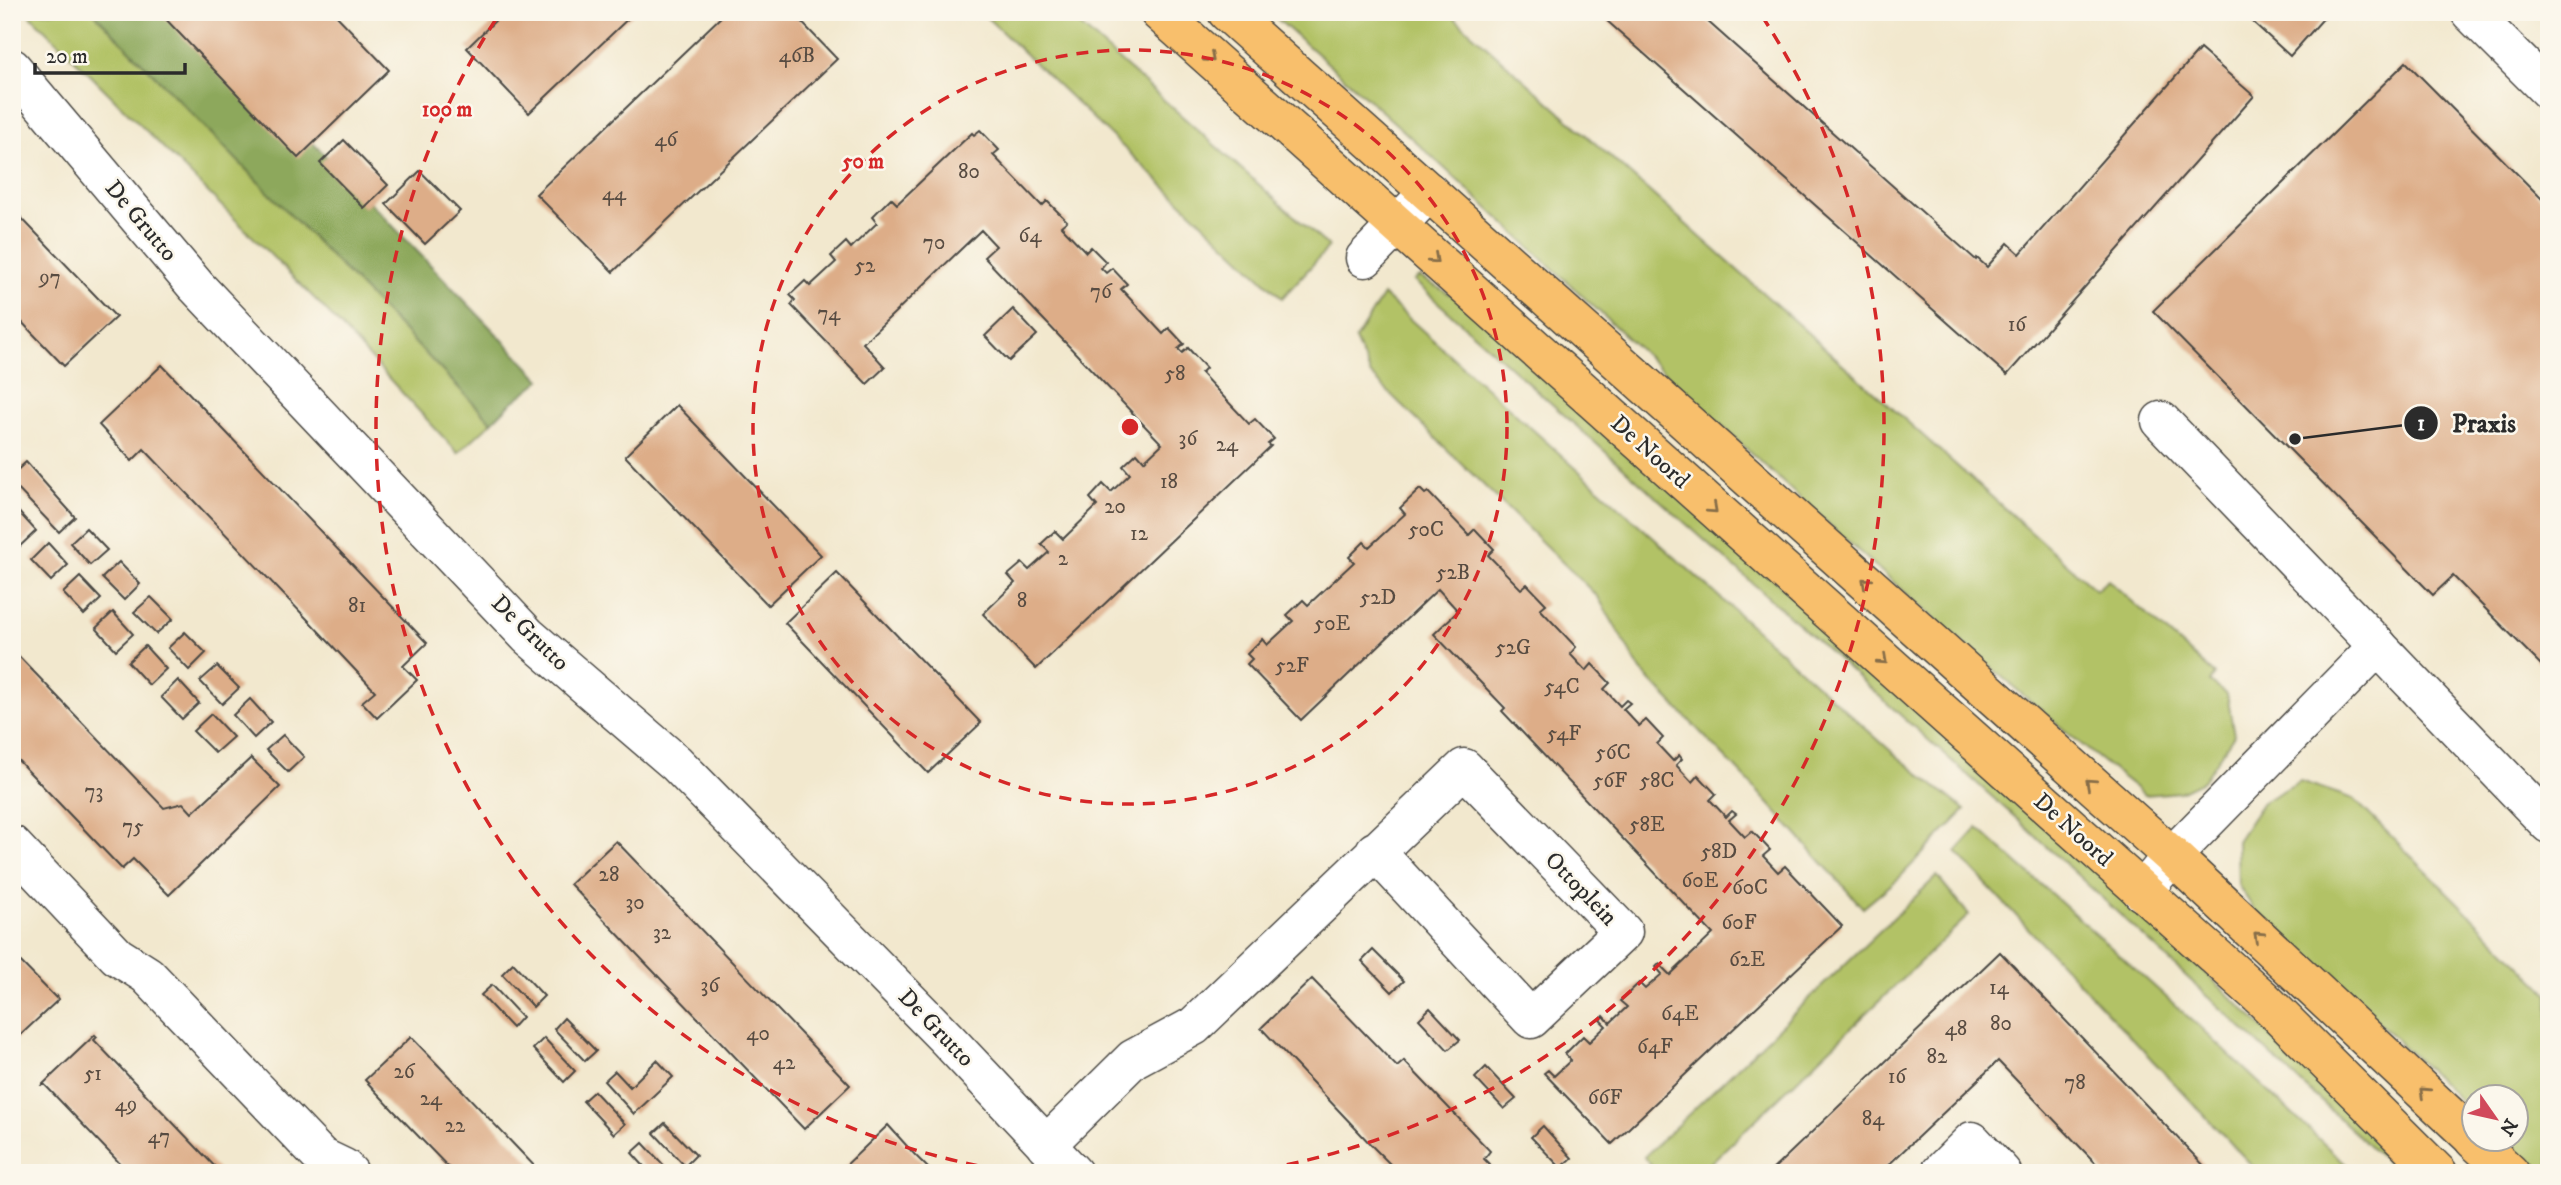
<svg xmlns="http://www.w3.org/2000/svg" width="2561" height="1185" font-family="'IM FELL DW Pica',serif">
  <style>
    .green { fill: #b2c266; stroke: #6e7648; stroke-width: 2 }
    .forest { fill: #8da85b; stroke: #5c6a43; stroke-width: 2 }
    .building { fill: #ddad88 }
    .lines { fill: none; stroke-linecap: round; stroke-linejoin: round }
    .minor-casing { stroke: #494743; stroke-width: 41 }
    .major-casing { stroke: #494743; stroke-width: 41 }
    .minor { stroke: #fff; stroke-width: 38 }
    .major { stroke: #f8bf6c; stroke-width: 38 }
    .oneway { stroke: #876e48 }
    .ring { fill: none; stroke: #d62828; stroke-width: 3.5; stroke-dasharray: 12 9 }
    .labels { text-anchor: middle; dominant-baseline: central; stroke-width: 5; stroke-linejoin: round; paint-order: stroke }
    .number-label { font-size: 21px; fill: #584c42 }
    .street-label { font-size: 24px; fill: #2b2b2b; stroke: #fbf7ec }
    .centre { fill: #d62828; stroke: #fbf7ec; stroke-width: 3.5 }
    .ring-label { font-size: 21px; text-anchor: middle; font-weight: bold; fill: #d62828; stroke: #fbf7ec; stroke-width: 5; stroke-linejoin: round; paint-order: stroke }
    .leader { fill: none; stroke: #2b2b2b; stroke-width: 2.5 }
    .callout-dot { fill: #2b2b2b; stroke: #fbf7ec; stroke-width: 2.5 }
    .mark-label { font-size: 21px; text-anchor: middle; font-weight: bold; fill: #fff }
    .callout-label { font-size: 26px; text-anchor: middle; font-weight: bold; fill: #2b2b2b; stroke: #fbf7ec; stroke-width: 5; stroke-linejoin: round; paint-order: stroke }
  </style>
  <rect width="100%" height="100%" fill="#fbf7ec"/>
  <filter id="ink" filterUnits="userSpaceOnUse"><feTurbulence type="fractalNoise" baseFrequency=".0143" numOctaves="2"/><feDisplacementMap in="SourceGraphic" scale="14" xChannelSelector="R" yChannelSelector="G"/><feConvolveMatrix kernelMatrix="1 2 1 2 8 2 1 2 1" color-interpolation-filters="sRGB"/></filter>
  <filter id="wash" filterUnits="userSpaceOnUse"><feTurbulence type="fractalNoise" baseFrequency=".00686" numOctaves="4" result="noise"/><feDisplacementMap in="SourceGraphic" scale="28" xChannelSelector="R" yChannelSelector="G"/><feGaussianBlur stdDeviation="1.57" result="paint"/><feColorMatrix in="noise" values="0 0 0 0 0 0 0 0 0 0 0 0 0 0 0 0 0 1.4 0 .05"/><feComposite in="paint" operator="in"/></filter>
  <g filter="url(#wash)">
    <rect width="100%" height="100%" fill="#f2e8ce"/>
    <g class="green">
      <path d="M27,12H93L492,422L458,453L320,304Z"/>
      <path d="M981,12H1065L1329,247L1282,298Z"/>
      <path d="M1269,12H1448L2096,590L2108,580L2215,675L2210,682L2227,694L2234,735L2203,781L2180,792L2145,795C2071,738 2002,677 1932,616C1707,420 1496,207 1269,12Z"/>
      <path d="M1419,277L1459,299L2030,807L2417,1173H2398L2017,819L1414,281Z"/>
      <path d="M1383,295L1893,753L1965,810L1899,878L1863,908L1750,783L1641,671L1598,597L1371,375L1355,340Z"/>
      <path d="M2300,781L2354,799L2549,994V1173H2535L2501,1140H2516V1098H2474L2473,1113L2319,965L2258,915L2238,885L2237,841L2263,802Z"/>
      <path d="M1978,828L2205,1032L2355,1173H2259L1956,852Z"/>
      <path d="M1937,876L1969,915L1700,1173H1657L1644,1157Z"/>
    </g>
    <path class="forest" d="M93,12H187L541,380L510,404L492,422Z"/>
    <g id="blocks">
      <g class="building">
        <path d="M159,12H333L389,70L298,158Z"/>
        <path d="M504,12H635L529,113L467,48Z"/>
        <path d="M726,12H792L837,59L613,272L536,194Z"/>
        <path d="M1597,12H1697L1976,260L1977,258L1987,267L2008,243L2020,254L2200,49L2254,96L2007,375Z"/>
        <path d="M2242,12H2329L2290,56Z"/>
        <path d="M2406,62L2549,206V673L2453,576L2433,595L2153,311Z"/>
        <path d="M980,130L999,150L993,155L1042,206L1047,201L1067,221L1061,226L1086,252L1091,247L1106,262L1101,268L1106,273L1112,268L1127,284L1121,289L1163,334L1169,328L1184,344L1178,349L1182,353L1188,348L1206,368L1201,373L1249,424L1255,419L1274,439L1268,444L1271,446L1036,669L983,614L1015,583L1008,575L1022,563L1029,570L1049,552L1041,544L1055,531L1063,539L1097,506L1090,498L1103,484L1111,492L1130,474L1123,466L1137,453L1144,461L1162,444L984,257L996,246L981,230L863,343L885,367L867,384L791,305L795,300L790,295L805,281L810,286L836,262L831,256L846,242L851,248L877,223L872,217L891,198L897,204L972,133L974,135Z"/>
        <path d="M344,140L388,185L364,208L320,163Z"/>
        <path d="M420,171L460,211L425,244L386,204Z"/>
        <path d="M12,208L116,317L64,366L15,315L12,318Z"/>
        <path d="M1013,309L1037,335L1009,361L985,336Z"/>
        <path d="M162,365L427,643L403,666L417,680L377,718L362,702L375,691L309,621L144,449L132,461L99,425Z"/>
        <path d="M677,405L821,555L768,605L625,456Z"/>
        <path d="M26,462L75,517L59,532L12,483V475Z"/>
        <path d="M1420,489L1425,494L1428,492L1469,535L1475,529L1494,549L1488,555L1521,589L1527,584L1546,604L1540,609L1576,647L1570,654L1586,671L1592,664L1610,683L1604,689L1620,706L1626,700L1630,703L1623,709L1639,726L1646,720L1663,738L1657,744L1673,761L1679,755L1682,759L1676,765L1692,782L1698,775L1716,794L1710,800L1726,817L1732,811L1736,814L1729,820L1745,837L1752,831L1770,850L1763,856L1778,872L1785,866L1842,926L1612,1144L1544,1073L1548,1070L1554,1076L1571,1060L1565,1054L1583,1036L1589,1042L1606,1026L1600,1020L1604,1016L1610,1023L1627,1007L1620,1001L1639,983L1645,989L1662,974L1656,967L1659,964L1670,975L1713,934L1502,711L1505,708L1434,634L1458,611L1438,589L1301,720L1247,664L1252,659L1247,654L1262,639L1267,645L1293,621L1287,615L1303,600L1308,605L1354,562L1349,557L1364,542L1369,547L1405,514L1400,508Z"/>
        <path d="M15,508L36,531L19,547L12,540V510Z"/>
        <path d="M86,528L107,550L90,565L70,543Z"/>
        <path d="M48,543L68,565L51,581L31,560Z"/>
        <path d="M119,562L140,584L124,600L102,578Z"/>
        <path d="M837,573L981,723L928,773L785,623Z"/>
        <path d="M80,577L101,599L84,615L63,593Z"/>
        <path d="M151,597L173,619L156,634L134,612Z"/>
        <path d="M113,612L133,634L116,650L96,628Z"/>
        <path d="M185,632L206,653L189,670L168,648Z"/>
        <path d="M145,646L166,669L149,685L128,662Z"/>
        <path d="M12,649L164,808L183,803L192,813L251,758L280,787L169,895L133,859L122,869L12,754Z"/>
        <path d="M217,666L239,688L222,704L200,681Z"/>
        <path d="M178,680L199,703L182,719L161,697Z"/>
        <path d="M250,699L271,722L254,738L233,715Z"/>
        <path d="M211,714L233,737L215,753L193,731Z"/>
        <path d="M283,735L304,757L288,772L266,750Z"/>
        <path d="M616,841L850,1085L804,1129L570,884Z"/>
        <path d="M1373,950L1404,981L1392,992L1362,961Z"/>
        <path d="M2000,952L2211,1173H2105L1998,1061L1880,1173H1769Z"/>
        <path d="M12,953L56,998L57,996L59,999L12,1043Z"/>
        <path d="M513,963L544,996L533,1007L502,974Z"/>
        <path d="M1312,979L1397,1067L1404,1061L1490,1151L1484,1159L1498,1173H1399L1374,1148L1261,1028Z"/>
        <path d="M492,985L522,1017L512,1028L481,995Z"/>
        <path d="M1430,1008L1460,1040L1448,1050L1419,1019Z"/>
        <path d="M564,1018L596,1051L585,1061L554,1029Z"/>
        <path d="M95,1035L97,1037L94,1040L221,1173H129L45,1085H42Z"/>
        <path d="M411,1037L439,1066L541,1173H454L393,1110L365,1080Z"/>
        <path d="M544,1038L575,1071L564,1082L533,1049Z"/>
        <path d="M657,1060L673,1077L634,1114L604,1081L615,1071L630,1087Z"/>
        <path d="M1486,1067L1516,1099L1504,1109L1475,1078Z"/>
        <path d="M594,1091L625,1124L614,1134L583,1101Z"/>
        <path d="M665,1123L696,1155L685,1166L654,1133Z"/>
        <path d="M888,1125L915,1155L933,1173H846L842,1169Z"/>
        <path d="M1543,1126L1572,1158L1561,1168L1531,1137Z"/>
        <path d="M643,1143L658,1159L671,1173H650L632,1153Z"/>
      </g>
    </g>
  </g>
  <g filter="url(#ink)">
    <use href="#blocks" fill-opacity="0" stroke="#494743" stroke-width="2"/>
    <g class="lines">
      <g class="minor-casing">
        <g id="minor">
          <path d="M2470,12L2549,91"/>
          <path d="M12,68L196,286L528,636L676,763L947,1039L1073,1173"/>
          <path d="M1365,258L1429,192"/>
          <path d="M2161,421L2549,824"/>
          <path d="M12,845L117,956L147,975L321,1157L344,1168L349,1173"/>
          <path d="M2142,892L2172,856L2378,646"/>
          <path d="M1046,1145L1133,1059L1194,1026L1464,768L1623,932L1531,1019L1375,851"/>
          <path d="M1940,1173L1972,1141L2002,1173"/>
        </g>
      </g>
      <g class="major-casing">
        <g id="major">
          <path d="M1159,12L2263,999L2438,1173"/>
          <path d="M1227,12L2172,856L2474,1139"/>
          <path d="M2474,1140L2510,1173"/>
        </g>
      </g>
      <use href="#minor" class="minor"/>
      <use href="#major" class="major"/>
    </g>
    <defs><path id="oneway-chevron" d="M-2-3.5L2.5 0L-2 3.5" fill="none" stroke-width="1.6" stroke-linecap="round" stroke-linejoin="round" transform="scale(1.75)"/></defs>
    <g class="oneway">
      <use href="#oneway-chevron" transform="translate(1210 58) rotate(42)"/>
      <use href="#oneway-chevron" transform="translate(1434 259) rotate(42)"/>
      <use href="#oneway-chevron" transform="translate(1713 509) rotate(42)"/>
      <use href="#oneway-chevron" transform="translate(1866 582) rotate(-138)"/>
      <use href="#oneway-chevron" transform="translate(1883 660) rotate(42)"/>
      <use href="#oneway-chevron" transform="translate(2090 783) rotate(-138)"/>
      <use href="#oneway-chevron" transform="translate(2258 936) rotate(-137)"/>
      <use href="#oneway-chevron" transform="translate(2424 1092) rotate(-137)"/>
    </g>
  </g>
  <g class="ring">
    <circle cx="1130" cy="427" r="377"/>
    <path d="M1019 1173A754 754 0 0 1 498 16M1762 16A754 754 0 0 1 1241 1173"/>
  </g>
  <g class="labels">
    <g class="number-label">
      <text x="797" y="56">46B</text>
      <text x="666" y="140">46</text>
      <text x="969" y="172">80</text>
      <text x="614" y="194">44</text>
      <text x="1030" y="236">64</text>
      <text x="934" y="243">70</text>
      <text x="865" y="266">52</text>
      <text x="50" y="278">97</text>
      <text x="1101" y="292">76</text>
      <text x="829" y="314">74</text>
      <text x="2017" y="325">16</text>
      <text x="1175" y="374">58</text>
      <text x="1188" y="439">36</text>
      <text x="1227" y="445">24</text>
      <text x="1169" y="482">18</text>
      <text x="1115" y="507">20</text>
      <text x="1426" y="530">50C</text>
      <text x="1139" y="534">12</text>
      <text x="1063" y="559">2</text>
      <text x="1453" y="573">52B</text>
      <text x="1378" y="598">52D</text>
      <text x="1022" y="601">8</text>
      <text x="357" y="606">81</text>
      <text x="1332" y="624">50E</text>
      <text x="1513" y="648">52G</text>
      <text x="1292" y="666">52F</text>
      <text x="1562" y="687">54C</text>
      <text x="1564" y="734">54F</text>
      <text x="1613" y="753">56C</text>
      <text x="1610" y="781">56F</text>
      <text x="1657" y="781">58C</text>
      <text x="94" y="792">73</text>
      <text x="1647" y="825">58E</text>
      <text x="133" y="827">75</text>
      <text x="1719" y="852">58D</text>
      <text x="609" y="875">28</text>
      <text x="1700" y="881">60E</text>
      <text x="1750" y="888">60C</text>
      <text x="635" y="903">30</text>
      <text x="1739" y="923">60F</text>
      <text x="662" y="933">32</text>
      <text x="1747" y="960">62E</text>
      <text x="710" y="986">36</text>
      <text x="1999" y="988">14</text>
      <text x="1680" y="1014">64E</text>
      <text x="2001" y="1024">80</text>
      <text x="1956" y="1029">48</text>
      <text x="758" y="1034">40</text>
      <text x="1655" y="1047">64F</text>
      <text x="1937" y="1057">82</text>
      <text x="784" y="1063">42</text>
      <text x="404" y="1072">26</text>
      <text x="93" y="1074">51</text>
      <text x="1897" y="1077">16</text>
      <text x="2075" y="1083">78</text>
      <text x="1605" y="1098">66F</text>
      <text x="431" y="1099">24</text>
      <text x="126" y="1105">49</text>
      <text x="1873" y="1119">84</text>
      <text x="455" y="1126">22</text>
      <text x="159" y="1137">47</text>
    </g>
    <g class="street-label">
      <text transform="translate(141 221) rotate(50)">De Grutto</text>
      <text transform="translate(1650 452) rotate(42)">De Noord</text>
      <text transform="translate(530 633) rotate(44)">De Grutto</text>
      <text transform="translate(2073 830) rotate(42)">De Noord</text>
      <text transform="translate(1581 889) rotate(46)">Ottoplein</text>
      <text transform="translate(936 1028) rotate(46)">De Grutto</text>
    </g>
  </g>
  <circle cx="1130" cy="427" r="10" class="centre"/>
  <g class="ring-label">
    <text x="447" y="116">100 m</text>
    <text x="863" y="168">50 m</text>
  </g>
  <path class="leader" d="M2295 439L2421 423"/>
  <g class="callout-dot">
    <circle cx="2295" cy="439" r="7"/>
    <circle cx="2421" cy="423" r="18"/>
  </g>
  <g class="mark-label">
    <text x="2421" y="430">1</text>
  </g>
  <g class="callout-label">
    <text x="2484" y="432">Praxis</text>
  </g>
  <rect width="2561" height="1185" fill="none" stroke="#fbf7ec" stroke-width="42"/>
  <g transform="translate(2495 1118) rotate(124)"><circle r="33" fill="#fbf7ec" stroke="#a8a59f" stroke-width="2"/>
  <path d="M0-5L12 26L0 18L-12 26Z" fill="#d1495b"/>
  <text y="-10" font-size="19" font-weight="bold" text-anchor="middle" fill="#2b2b2b">N</text>
  </g>
  <path d="M35 63v10h150v-10" fill="none" stroke="#2b2b2b" stroke-width="3.5"/>
  <text x="46" y="63" font-size="21" fill="#2b2b2b" stroke="#fbf7ec" stroke-width="5" paint-order="stroke">20 m</text>
</svg>
